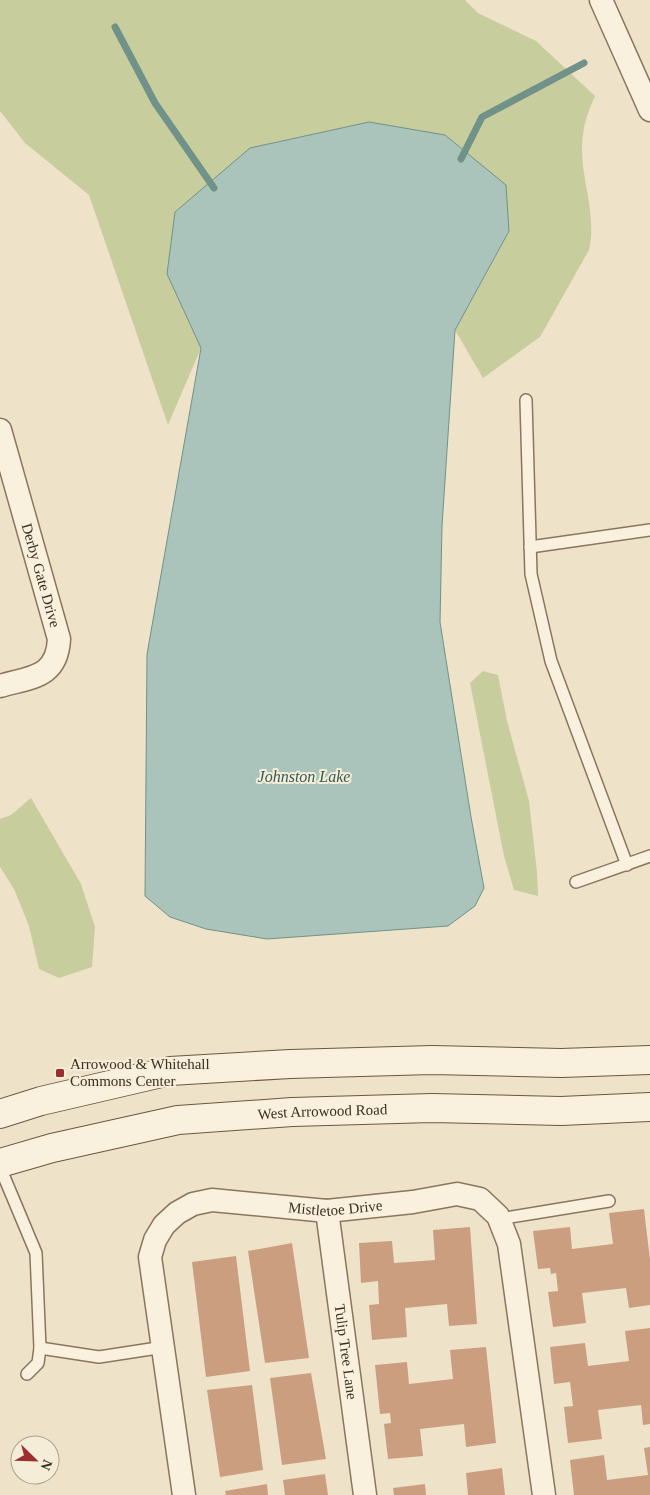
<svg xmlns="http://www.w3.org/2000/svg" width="650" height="1495" font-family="'Times New Roman',serif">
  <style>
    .green { fill: #c8cd9d }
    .water { fill: #aac3bb; stroke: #709289 }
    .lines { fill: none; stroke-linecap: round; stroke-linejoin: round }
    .stream { stroke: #709289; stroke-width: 7 }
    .building { fill: #cc9e80 }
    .service-casing { stroke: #8b755e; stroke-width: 14 }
    .minor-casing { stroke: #8b755e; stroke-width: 25 }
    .secondary-casing { stroke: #6d5641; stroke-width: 30 }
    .service { stroke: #f9f0dd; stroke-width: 11 }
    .minor { stroke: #f9f0dd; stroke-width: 22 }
    .secondary { stroke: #f9f0dd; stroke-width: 28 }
    .poi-dot { fill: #9a2e31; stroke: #f6edd9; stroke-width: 2 }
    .labels { text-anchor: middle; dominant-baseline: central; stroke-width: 4; stroke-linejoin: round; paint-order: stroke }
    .street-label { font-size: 15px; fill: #3c2e21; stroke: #f6edd9 }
    .poi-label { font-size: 15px; fill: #3c2e21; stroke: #f6edd9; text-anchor: start }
    .water-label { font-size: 16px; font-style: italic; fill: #315b58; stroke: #f6edd9 }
  </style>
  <rect width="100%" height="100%" fill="#eee3c9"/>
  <g class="green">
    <path d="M0,0H465L478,13L536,41L595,96C587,113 582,130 582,149C582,183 597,216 589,250L540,337L483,378L455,330L509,231L445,135L369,122L250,148L167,274L201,348L168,425L89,195L25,143L0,111Z"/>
    <path d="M483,671L498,675L507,721L529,801L537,872L538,896L514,890L504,856L470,683Z"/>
    <path d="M31,798L81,884L95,927L92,967L59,978L39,969L29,926L14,889L0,867V819L11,815Z"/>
  </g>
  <path class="water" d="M369,122L445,135L506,185L509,231L455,330L442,526L440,622L471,817L484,888L475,906L448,926L267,939L206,929L170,917L145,896L147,654L201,348L167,274L175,212L250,148Z"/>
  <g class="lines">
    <g class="stream">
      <path d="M115,27L155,103L214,188"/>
      <path d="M461,159L482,117L584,63"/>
    </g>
  </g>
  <g class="building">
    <path d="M644,1209L650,1260V1305L629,1308L626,1288L582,1293L586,1323L553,1327L548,1292L558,1291L556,1273L551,1274L550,1268L538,1269L533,1231L570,1227L572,1249L613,1244L609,1213Z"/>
    <path d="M470,1227L477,1324L449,1326L447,1304L405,1308L407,1337L372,1340L369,1305L379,1304L378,1281L361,1283L359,1243L392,1241L394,1263L435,1260L433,1230Z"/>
    <path d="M292,1243L309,1358L265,1363L248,1251Z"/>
    <path d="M236,1256L250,1371L206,1377L192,1262Z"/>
    <path d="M650,1328V1424L643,1425L641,1405L598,1410L602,1439L568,1443L564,1407L573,1406L570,1382L554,1384L550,1347L585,1343L588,1366L629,1361L625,1331Z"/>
    <path d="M486,1347L496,1443L466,1447L464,1424L420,1429L423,1456L388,1459L384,1424L391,1423L390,1413L380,1414L375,1365L407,1362L409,1384L453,1379L450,1350Z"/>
    <path d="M311,1373L326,1459L282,1465L270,1378Z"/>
    <path d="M252,1385L263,1470L220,1477L207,1390Z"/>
    <path d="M650,1447V1495H574L570,1460L604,1455L607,1480L648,1475L644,1448Z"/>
    <path d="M502,1468L505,1495H468L466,1473Z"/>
    <path d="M325,1474L328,1495H285L283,1480Z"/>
    <path d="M267,1484L268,1495H226L225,1491Z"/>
    <path d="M425,1484L426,1495H394L393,1488Z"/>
  </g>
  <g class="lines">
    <g class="service-casing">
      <g id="service">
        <path d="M526,400L531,574L551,661L627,865"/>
        <path d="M530,547L650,530"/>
        <path d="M576,882L650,856"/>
        <path d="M0,1167L36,1253L40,1348L38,1363L27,1374"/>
        <path d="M499,1219L609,1201"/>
        <path d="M40,1348L99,1357L164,1347"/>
      </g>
    </g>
    <g class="minor-casing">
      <g id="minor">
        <path d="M601,0L650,110"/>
        <path id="s1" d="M0,430L59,639C57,678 31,677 0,686"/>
        <path id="s2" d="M327,1211L365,1495"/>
        <path id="s3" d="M184,1495L150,1257L155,1240L164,1225L177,1213L193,1204L212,1200L327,1211L413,1202L457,1194L480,1199L498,1216L509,1244L544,1495"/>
      </g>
    </g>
    <g class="secondary-casing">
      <g id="secondary">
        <path d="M0,1114L41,1101L170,1071L290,1064L432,1060L561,1063L650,1060"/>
        <path id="s4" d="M0,1163L52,1148L178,1120L292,1112L432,1108L561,1111L650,1107"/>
      </g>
    </g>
    <use href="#service" class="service"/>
    <use href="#minor" class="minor"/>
    <use href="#secondary" class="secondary"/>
  </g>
  <rect class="poi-dot" x="55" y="1068" width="10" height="10" rx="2.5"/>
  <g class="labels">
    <g class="street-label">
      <text stroke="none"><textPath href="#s1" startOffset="151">Derby Gate Drive</textPath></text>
      <text stroke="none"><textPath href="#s4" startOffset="328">West Arrowood Road</textPath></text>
      <text stroke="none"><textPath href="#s3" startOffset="455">Mistletoe Drive</textPath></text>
      <text stroke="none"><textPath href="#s2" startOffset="142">Tulip Tree Lane</textPath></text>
    </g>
    <g class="poi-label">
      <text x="70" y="1064">Arrowood &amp; Whitehall<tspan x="70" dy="17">Commons Center</tspan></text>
    </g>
    <g class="water-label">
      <text x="304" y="776">Johnston Lake</text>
    </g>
  </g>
  <g transform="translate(35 1460) rotate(113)"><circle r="24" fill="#f6edd9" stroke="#aca18f"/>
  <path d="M0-4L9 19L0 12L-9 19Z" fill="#9a2e31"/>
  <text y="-8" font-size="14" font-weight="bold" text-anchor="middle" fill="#3c2e21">N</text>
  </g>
</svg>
